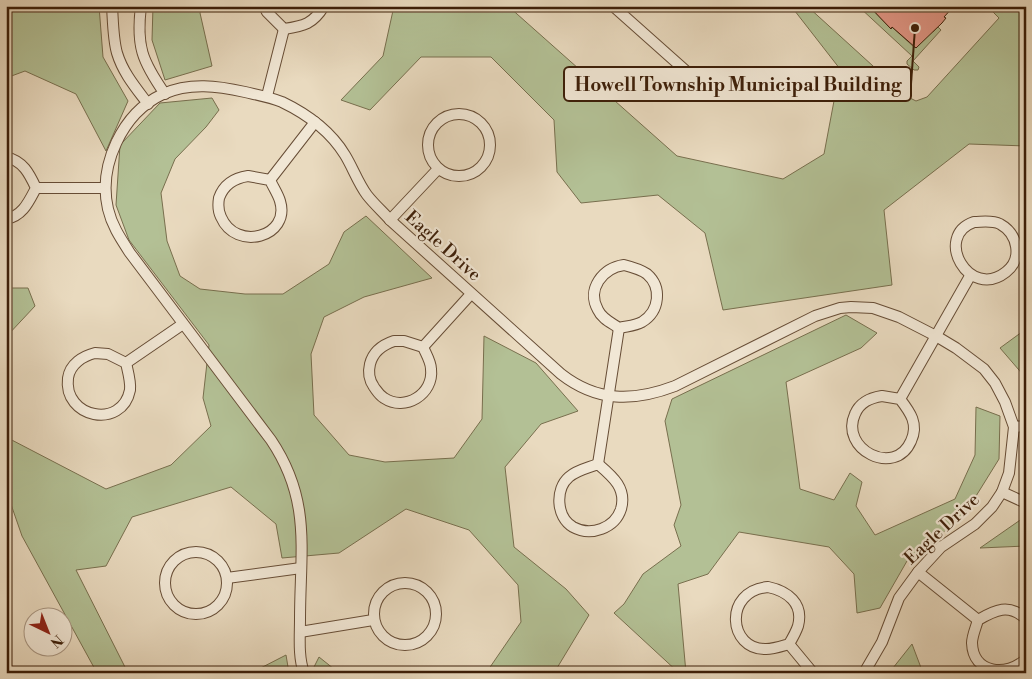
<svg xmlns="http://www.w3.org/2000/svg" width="1032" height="679" font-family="'Libre Bodoni',serif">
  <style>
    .green { fill: #b3c095; stroke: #786f4e }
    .building { fill: #e49888; stroke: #3c1e08 }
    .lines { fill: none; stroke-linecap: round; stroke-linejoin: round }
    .street-casing { stroke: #674d36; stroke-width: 12 }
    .street { stroke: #f1e7d5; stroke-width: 10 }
    .labels { text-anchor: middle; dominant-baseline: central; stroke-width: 4.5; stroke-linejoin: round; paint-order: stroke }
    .street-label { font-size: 18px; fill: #3c1e08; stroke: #f1e7d5 }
    .leader { fill: none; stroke: #3c1e08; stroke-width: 2 }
    .callout-dot { fill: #3c1e08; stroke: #f1e7d5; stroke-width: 2 }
    .callout { fill: #f1e7d5; stroke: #3c1e08; stroke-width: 2 }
    .callout-label { font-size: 19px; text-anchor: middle; font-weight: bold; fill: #3c1e08 }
  </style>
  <rect width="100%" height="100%" fill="#e9dabf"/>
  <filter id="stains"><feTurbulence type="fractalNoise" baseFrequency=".004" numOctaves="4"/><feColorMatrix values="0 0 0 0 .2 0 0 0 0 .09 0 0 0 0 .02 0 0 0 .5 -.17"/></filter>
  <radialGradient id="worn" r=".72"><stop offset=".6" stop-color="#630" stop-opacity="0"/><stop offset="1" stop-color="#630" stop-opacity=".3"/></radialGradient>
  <g class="green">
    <path d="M6,6H99L103,57L128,101L106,151L76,94L25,71L6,78Z"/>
    <path d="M153,6H202L200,13L212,66L165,80L152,40Z"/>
    <path d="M394,6H508L677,156L783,179L824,154L840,69L791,6H807L906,96L916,101L927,97L999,18L992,11L993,6H1026V146L969,144L884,210L892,285L723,310L705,233L658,195L581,203L557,172L554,120L491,57H421L370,110L341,100L383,56Z"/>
    <path d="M858,6H869L891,29L892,27L915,48L932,31L933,32L938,27L941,30L913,61L919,67L918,70H914L907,64V61L912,56Z"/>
    <path d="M212,98L219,110L206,127L175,159L161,193L167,241L180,276L200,289L245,294H283L329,264L344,232L366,216L432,278L364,297L324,317L311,354L314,415L349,455L385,462L454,458L482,419L484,336L536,363L578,411L541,424L505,467L514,547L566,589L589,615L554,673H486L521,622L518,585L469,530L406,509L339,553L282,558L276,524L231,487L132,517L106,566L76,570L128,673H97L22,536L6,490V437L106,489L171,465L211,426L203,398L209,345L129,240L116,205L120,145L160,103Z"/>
    <path d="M6,288H28L35,306L6,337Z"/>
    <path d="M846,315L877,333L861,348L786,382L800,489L834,500L850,473L862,482L856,506L875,535L955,499L975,455L976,407L1000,416L999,459L963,517L907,561L880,608L857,613L854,574L829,547L739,532L708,574L678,584L686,673H679L614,613L624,604L643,574L681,546L674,525L681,505L665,421L672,399Z"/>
    <path d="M1026,329V376L1025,377L1000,348Z"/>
    <path d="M1026,516V546L980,548Z"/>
    <path d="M912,644L923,673H889Z"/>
    <path d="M286,655L289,673H251Z"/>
    <path d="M319,657L339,673H311Z"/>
  </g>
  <path class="building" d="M869,6H954L944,17L946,18L942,23L916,48L892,27L891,29Z"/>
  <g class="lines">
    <g class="street-casing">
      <g id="street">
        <path d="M112,6C113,21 113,39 117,53C123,73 136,88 148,104"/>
        <path d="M141,6C136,46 142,61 165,94"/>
        <path d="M264,6L267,12L284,29C304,26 313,24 324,6"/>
        <path d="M613,6L695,79L718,89L747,92"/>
        <path d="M267,96L284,29"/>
        <circle cx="459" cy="145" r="31"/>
        <path d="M6,157C23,161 29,173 36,188C29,201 23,216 6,219"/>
        <path d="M248,176L270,180C273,187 278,194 280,201C291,237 236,252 221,217C218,211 218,204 219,198C224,184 234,178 248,176Z"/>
        <path d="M270,180L315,122"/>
        <path d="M36,188H105"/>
        <path d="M390,220L438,169"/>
        <path d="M974,222C982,222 992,220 1000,224C1018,234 1023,259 1006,272C969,301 933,236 974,222Z"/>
        <path d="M624,265C632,267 640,269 647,274C662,287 660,311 642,322C635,326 627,326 619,328C612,323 602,319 598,310C586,289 603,268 624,265Z"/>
        <path d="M394,341H404L423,347C426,354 431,362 431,369C434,394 405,412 384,398C379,395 377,391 374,387C369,380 368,372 370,364C373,352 382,345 394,341Z"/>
        <path d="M423,347L471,294"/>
        <path d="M95,353L108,354L126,363C128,372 131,382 130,390C122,430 63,418 68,378C70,364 83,356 95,353Z"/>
        <path d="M126,363L183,324"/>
        <path d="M882,396L900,399C910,412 919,424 911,441C895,478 839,449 855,414C860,402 870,398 882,396Z"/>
        <path d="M900,399L970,276"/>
        <path d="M1014,427L1026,426"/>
        <path d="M598,464C612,476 627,488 621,509C615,528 591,537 573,527C556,517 555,489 569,477C577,470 588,468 598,464Z"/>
        <path d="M598,464L619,328"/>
        <path d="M1002,492L1026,503"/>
        <circle cx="196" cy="583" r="31"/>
        <path d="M918,572L978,620"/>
        <path d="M227,578L301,568"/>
        <circle cx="405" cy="614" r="31"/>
        <path d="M768,587C787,591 804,603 798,626C796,632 792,639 789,644C782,646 773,649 766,649C728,650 723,591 768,587Z"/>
        <path d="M1026,619C1009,603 995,610 978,620C976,627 972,636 972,643C973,674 1007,677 1026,659"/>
        <path d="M300,632L373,620"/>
        <path d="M789,644L813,673"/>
        <path d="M304,673C298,656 300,637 300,619C300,551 312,501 271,440L130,253C121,239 112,226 108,209C98,166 122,113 163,94C190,82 218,86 245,92C258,95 270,97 282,102C307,114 331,132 345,155C353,168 358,183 367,195C374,204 383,212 390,220L561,374C597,402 633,402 675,386L815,316L840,308L851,307L873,308L899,317L936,336L956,348L984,369L995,383L1005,402L1014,427L1009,473L1002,492L992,507L975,524L941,547L918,572L899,598L882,642L864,673"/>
      </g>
    </g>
    <use href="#street" class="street"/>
  </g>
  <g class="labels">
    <g class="street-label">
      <text transform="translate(443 246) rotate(42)">Eagle Drive</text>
      <text transform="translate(942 529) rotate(-43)">Eagle Drive</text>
    </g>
  </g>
  <path class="leader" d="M915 28L911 84"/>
  <circle class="callout-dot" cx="915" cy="28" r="5"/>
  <rect class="callout" x="564" y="67" width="347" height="34" rx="5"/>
  <g class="callout-label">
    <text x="738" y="91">Howell Township Municipal Building</text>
  </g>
  <rect width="1032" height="679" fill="none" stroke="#e9dabf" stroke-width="25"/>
  <rect x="8" y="8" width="1017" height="664" fill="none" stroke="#3c1e08" stroke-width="2.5"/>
  <rect x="12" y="12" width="1007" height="654" fill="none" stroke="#3c1e08"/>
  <g transform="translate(48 632) rotate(137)"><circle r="24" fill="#f1e7d5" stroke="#a99783"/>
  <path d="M0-4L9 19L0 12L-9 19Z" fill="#8f2418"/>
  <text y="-8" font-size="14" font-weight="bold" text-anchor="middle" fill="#3c1e08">N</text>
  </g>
  <rect width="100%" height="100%" filter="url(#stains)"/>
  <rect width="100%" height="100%" fill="url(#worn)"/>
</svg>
